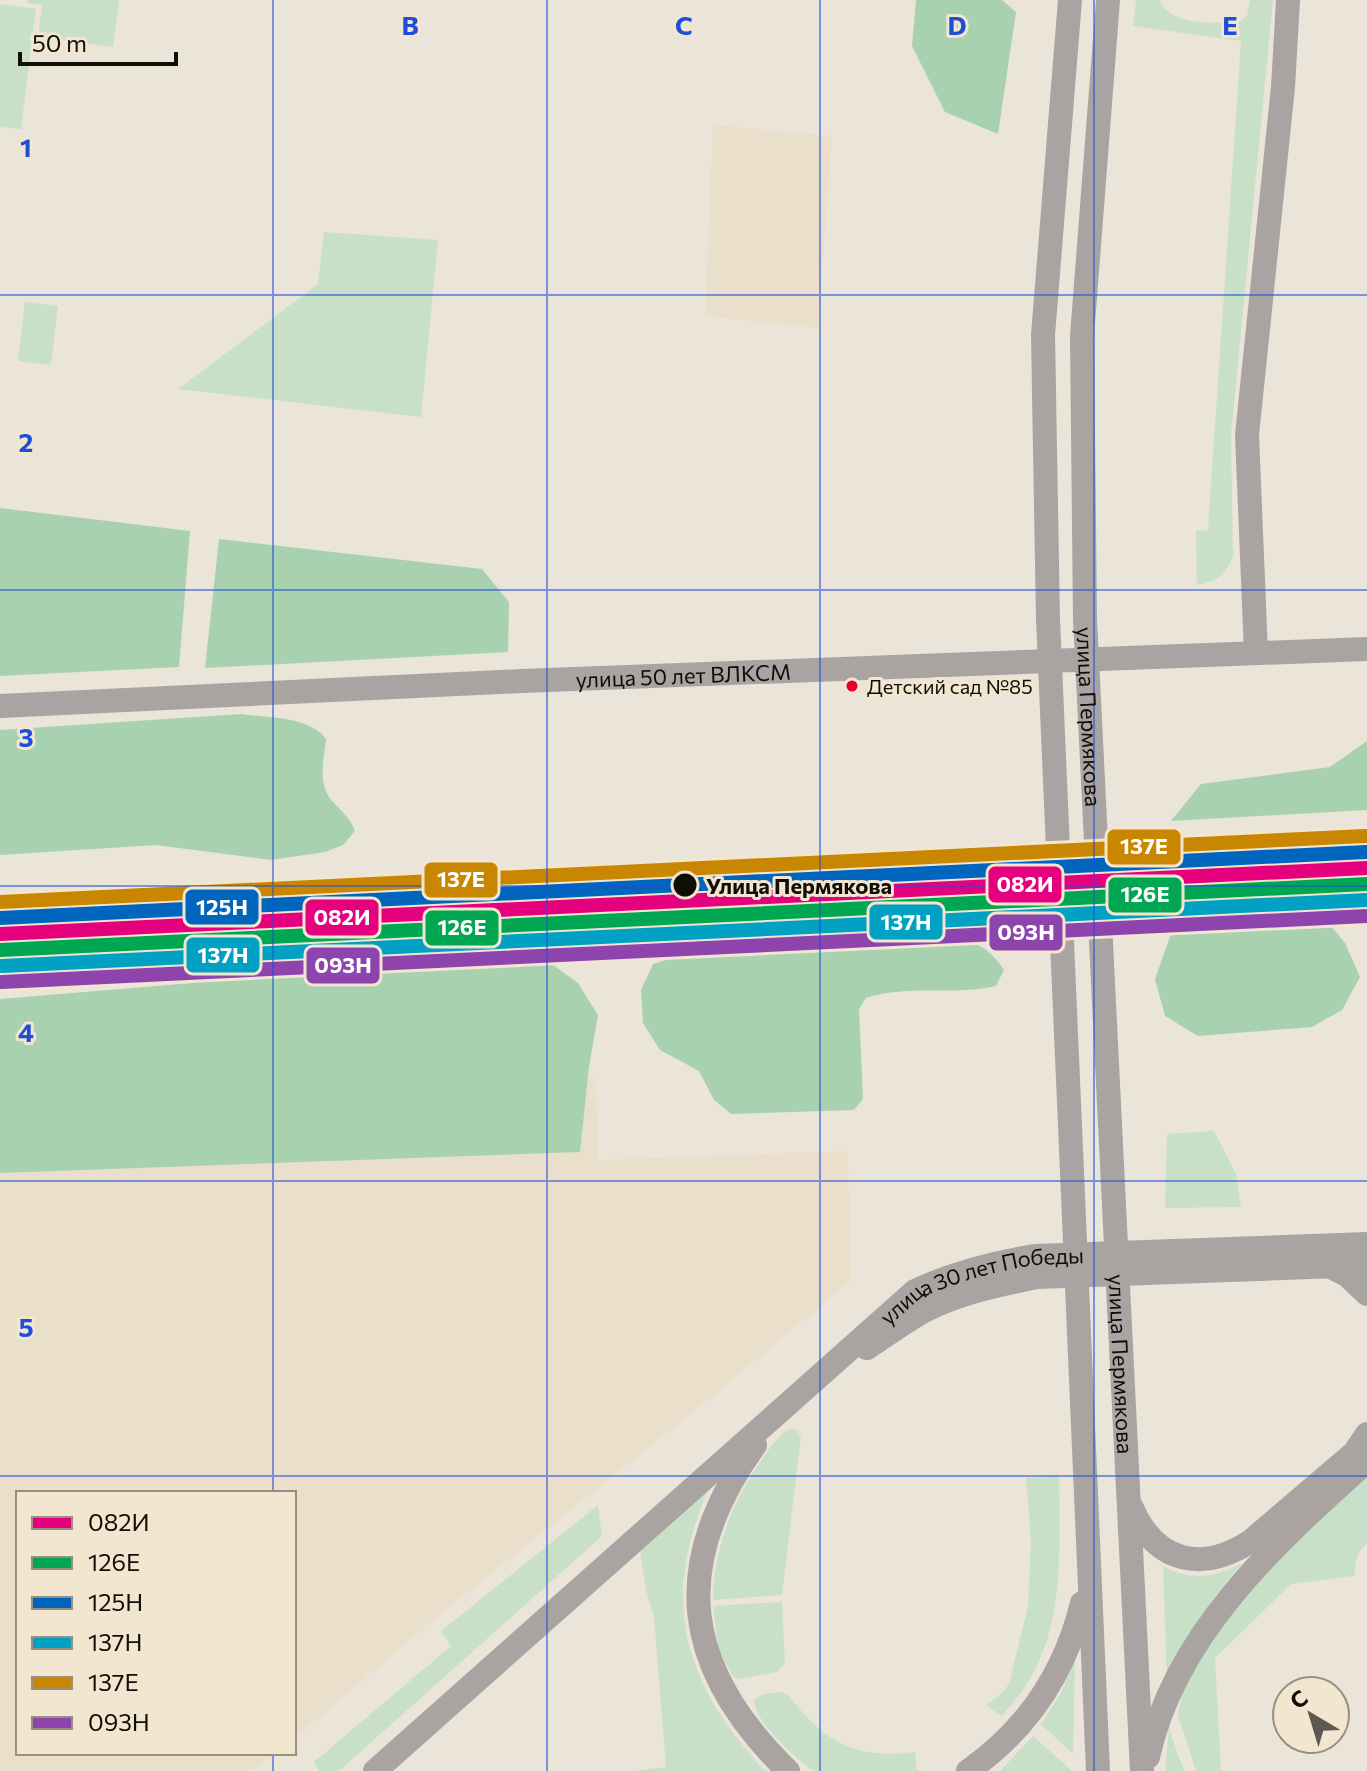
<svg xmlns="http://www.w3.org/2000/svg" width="1367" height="1771" font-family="Commissioner,sans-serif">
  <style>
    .built { fill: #eadfcb }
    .green { fill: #c8e0c7 }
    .forest { fill: #a8d2af }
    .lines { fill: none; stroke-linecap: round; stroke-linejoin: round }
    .secondary { stroke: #a9a4a1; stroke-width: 24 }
    .rail { stroke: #aea8a3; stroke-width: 6; stroke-dasharray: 10 10; stroke-linecap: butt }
    .rail-1-casing { stroke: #f2e6d1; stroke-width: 20 }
    .rail-2-casing { stroke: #f2e6d1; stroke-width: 20 }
    .rail-3-casing { stroke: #f2e6d1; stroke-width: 20 }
    .rail-4-casing { stroke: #f2e6d1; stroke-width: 20 }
    .rail-5-casing { stroke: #f2e6d1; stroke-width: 20 }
    .rail-6-casing { stroke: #f2e6d1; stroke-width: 20 }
    .rail-1 { stroke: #e5007d; stroke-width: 14 }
    .rail-2 { stroke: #00a651; stroke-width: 14 }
    .rail-3 { stroke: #0065bd; stroke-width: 14 }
    .rail-4 { stroke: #01a1c4; stroke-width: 14 }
    .rail-5 { stroke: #c98701; stroke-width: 14 }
    .rail-6 { stroke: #8e44ad; stroke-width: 14 }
    .grid { fill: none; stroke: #1d4ed8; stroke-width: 2; stroke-opacity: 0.55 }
    .bus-dot { fill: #e4002b; stroke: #f2e6d1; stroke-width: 3 }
    .stop-dot { fill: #110d07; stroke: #f2e6d1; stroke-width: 3 }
    .labels { text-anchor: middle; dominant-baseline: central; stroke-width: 6; stroke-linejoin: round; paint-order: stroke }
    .bus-label { font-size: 20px; fill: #110d07; stroke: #f2e6d1; text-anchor: start }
    .street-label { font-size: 22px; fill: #110d07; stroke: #f2e6d1 }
    .stop-label { font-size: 22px; font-weight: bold; fill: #110d07; stroke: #f2e6d1; text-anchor: start }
    .grid-label { font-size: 26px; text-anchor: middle; font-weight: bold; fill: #1d4ed8; stroke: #f2e6d1; stroke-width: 6; stroke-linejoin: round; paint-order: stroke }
    .line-badge { stroke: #f2e6d1; stroke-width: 3 }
    .badge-label { font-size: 22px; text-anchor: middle; font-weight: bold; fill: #fff }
  </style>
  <rect width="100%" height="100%" fill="#eae4d9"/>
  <g class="built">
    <path d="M713,125L832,136L818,328L705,316Z"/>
    <path d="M595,1077L599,1160L848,1151L851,1281L690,1415L433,1620L294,1739V1493H18V1753H276L252,1771H0V1108Z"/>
  </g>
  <g class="green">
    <path d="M28,0H119L113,47L38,37L42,5L27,3Z"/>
    <path d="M1136,0H1159C1172,27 1212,22 1238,23L1247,16L1250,0H1273L1231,435L1233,557C1224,575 1217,582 1197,585L1196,531L1208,530L1241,41L1133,26Z"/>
    <path d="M0,4L36,9L21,129L0,127Z"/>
    <path d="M324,232L438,240L421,417L178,389L318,284Z"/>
    <path d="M25,302L58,306L51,365L18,361Z"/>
    <path d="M1214,1131L1236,1174L1241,1207L1165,1208L1167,1134Z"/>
    <path d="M789,1429H795L801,1436L782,1595L713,1600C714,1548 732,1503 761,1461C769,1449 777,1437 789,1429Z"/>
    <path d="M1367,1471V1543C1357,1553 1354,1562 1355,1576L1291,1584L1215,1658L1221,1771H1196L1178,1715L1183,1690L1206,1646L1239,1599Z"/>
    <path d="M1059,1476C1059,1564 1068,1649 1001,1716L986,1705L1003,1692L1009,1684L1028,1607L1031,1540L1026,1478Z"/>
    <path d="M708,1490C659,1603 684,1684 765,1771H633L666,1767L654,1616L646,1590L640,1552Z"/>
    <path d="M598,1505L602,1536L339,1771H319L314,1762L451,1646L441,1631Z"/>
    <path d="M1243,1563C1210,1598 1187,1635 1167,1678L1163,1566C1192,1582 1215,1577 1243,1563Z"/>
    <path d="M782,1602L785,1663L777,1672L738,1679L733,1677L719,1650L713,1606Z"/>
    <path d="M1075,1660L1073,1754L1041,1724L1060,1695Z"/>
    <path d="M782,1692L789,1696C827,1744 854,1759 915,1752L917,1771H813C796,1758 754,1722 754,1700L764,1694Z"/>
    <path d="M1169,1729L1184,1771H1165Z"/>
    <path d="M1033,1736L1071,1770V1771H1000Z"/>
  </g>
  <g class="forest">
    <path d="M916,0H1002L1016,12L998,134L945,112L912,46Z"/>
    <path d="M0,508L190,531L179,667L0,676Z"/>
    <path d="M219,539L482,569L509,602L508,652L205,668Z"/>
    <path d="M241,714C267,718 310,716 326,739C324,760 317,783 332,801C342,812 350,817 355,831L343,845L325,852L271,860L156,845L0,855V730Z"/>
    <path d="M1367,741V810L1171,821L1201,784L1330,767Z"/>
    <path d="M1266,896L1313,904L1345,943L1360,977L1342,1010L1312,1027L1198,1036L1165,1016L1155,979L1171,934L1210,906Z"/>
    <path d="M919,937C958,941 981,934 1004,970L996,986C953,996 908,984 866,998L859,1009L863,1099L854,1110L731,1114L714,1100L699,1071L660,1050L643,1023L641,990L653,964L688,953Z"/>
    <path d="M545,959L578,983L598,1015L589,1067L580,1152L0,1173V999L432,963Z"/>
  </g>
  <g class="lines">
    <g class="secondary">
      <path d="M1070,0L1043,335L1048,619L1098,1771"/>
      <path id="s1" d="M1108,0L1082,336L1085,619L1142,1771"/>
      <path d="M1256,653L1247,435L1283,87L1288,0"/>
      <path id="s2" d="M0,706L522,681L1367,649"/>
      <path d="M1329,1266L1348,1276L1367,1294"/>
      <path d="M867,1348C886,1336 904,1322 924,1311C959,1293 998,1285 1037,1277L1367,1265"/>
      <path d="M755,1445C668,1566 683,1669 788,1771"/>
      <path d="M1132,1508C1156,1563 1202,1573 1251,1541L1355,1452L1367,1434"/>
      <path d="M1148,1757C1175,1633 1277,1542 1367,1461"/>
      <path id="s3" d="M375,1771L915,1291C953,1273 992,1263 1034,1256L1367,1244"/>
      <path d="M968,1771C1028,1729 1065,1673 1082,1603"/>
    </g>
    <path class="rail" d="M0,903L1367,834"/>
    <g class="rail-1-casing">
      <path id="rail-1" d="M0,934L1367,868"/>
    </g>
    <g class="rail-2-casing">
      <path id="rail-2" d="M1,950L1367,884"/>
    </g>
    <g class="rail-3-casing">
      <path id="rail-3" d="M0,918L1366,852"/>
    </g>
    <g class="rail-4-casing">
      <path id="rail-4" d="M2,966L1367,900"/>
    </g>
    <g class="rail-5-casing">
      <path id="rail-5" d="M0,902L1365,836"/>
    </g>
    <g class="rail-6-casing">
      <path id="rail-6" d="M2,982L1367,916"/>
    </g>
    <use href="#rail-1" class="rail-1"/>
    <use href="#rail-2" class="rail-2"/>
    <use href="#rail-3" class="rail-3"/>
    <use href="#rail-4" class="rail-4"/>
    <use href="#rail-5" class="rail-5"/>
    <use href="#rail-6" class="rail-6"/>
  </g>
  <path class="grid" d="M273,0V1493M547,0V1771M820,0V1771M1094,0V1771M0,295H1367M0,590H1367M0,886H1367M0,1181H1367M0,1476H1367M273,1753V1771"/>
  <circle class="bus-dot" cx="852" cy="686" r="7"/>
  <circle class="stop-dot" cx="685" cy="885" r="13"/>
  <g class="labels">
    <g class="bus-label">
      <text x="867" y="686">Детский сад №85</text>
    </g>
    <g class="street-label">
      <text stroke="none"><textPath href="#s2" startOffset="684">улица 50 лет ВЛКСМ</textPath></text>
      <text stroke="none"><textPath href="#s1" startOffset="718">улица Пермякова</textPath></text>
      <text stroke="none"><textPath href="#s3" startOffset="788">улица 30 лет Победы</textPath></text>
      <text stroke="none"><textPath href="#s1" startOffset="1366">улица Пермякова</textPath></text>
    </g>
    <g class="stop-label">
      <text x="706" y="885">Улица Пермякова</text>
    </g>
  </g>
  <g class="grid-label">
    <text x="410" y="35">B</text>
    <text x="684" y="35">C</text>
    <text x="957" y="35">D</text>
    <text x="1230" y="35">E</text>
    <text x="26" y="157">1</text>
    <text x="26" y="452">2</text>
    <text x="26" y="747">3</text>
    <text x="26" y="1042">4</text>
    <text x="26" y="1337">5</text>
  </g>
  <g class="line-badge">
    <rect x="1106" y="828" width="76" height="38" rx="8" fill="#c98701"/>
    <rect x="423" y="861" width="76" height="38" rx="8" fill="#c98701"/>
    <rect x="987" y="865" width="76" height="39" rx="8" fill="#e5007d"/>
    <rect x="1107" y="876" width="76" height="38" rx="8" fill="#00a651"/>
    <rect x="184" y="888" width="76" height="38" rx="8" fill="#0065bd"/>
    <rect x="304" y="898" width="76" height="39" rx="8" fill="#e5007d"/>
    <rect x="868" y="903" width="76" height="38" rx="8" fill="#01a1c4"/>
    <rect x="424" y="909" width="76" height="38" rx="8" fill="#00a651"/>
    <rect x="988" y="913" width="76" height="39" rx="8" fill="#8e44ad"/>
    <rect x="185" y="936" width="76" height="38" rx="8" fill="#01a1c4"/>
    <rect x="305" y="946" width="76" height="39" rx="8" fill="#8e44ad"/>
  </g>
  <g class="badge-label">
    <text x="1144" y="854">137Е</text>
    <text x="461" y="887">137Е</text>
    <text x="1025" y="892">082И</text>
    <text x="1145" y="902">126Е</text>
    <text x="222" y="915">125Н</text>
    <text x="342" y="925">082И</text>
    <text x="906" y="930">137Н</text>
    <text x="462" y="935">126Е</text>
    <text x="1026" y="940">093Н</text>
    <text x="223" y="963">137Н</text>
    <text x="343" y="973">093Н</text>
  </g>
  <rect x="16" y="1491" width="280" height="264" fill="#f2e6d1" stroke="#988f80" stroke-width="2"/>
  <rect x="32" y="1517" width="40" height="12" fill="#e5007d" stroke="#988f80" stroke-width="2"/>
  <text x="88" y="1531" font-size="24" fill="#110d07">082И</text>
  <rect x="32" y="1557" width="40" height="12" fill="#00a651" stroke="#988f80" stroke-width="2"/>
  <text x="88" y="1571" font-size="24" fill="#110d07">126Е</text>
  <rect x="32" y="1597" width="40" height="12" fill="#0065bd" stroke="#988f80" stroke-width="2"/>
  <text x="88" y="1611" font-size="24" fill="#110d07">125Н</text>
  <rect x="32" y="1637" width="40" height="12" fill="#01a1c4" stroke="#988f80" stroke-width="2"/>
  <text x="88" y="1651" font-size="24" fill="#110d07">137Н</text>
  <rect x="32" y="1677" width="40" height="12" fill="#c98701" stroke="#988f80" stroke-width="2"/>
  <text x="88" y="1691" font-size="24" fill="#110d07">137Е</text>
  <rect x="32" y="1717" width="40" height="12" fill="#8e44ad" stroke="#988f80" stroke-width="2"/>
  <text x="88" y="1731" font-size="24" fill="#110d07">093Н</text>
  <g transform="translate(1311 1715) rotate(322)"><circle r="38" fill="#f2e6d1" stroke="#988f80" stroke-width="2"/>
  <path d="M0-6L14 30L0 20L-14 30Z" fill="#5d5850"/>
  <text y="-12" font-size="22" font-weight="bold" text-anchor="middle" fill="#110d07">С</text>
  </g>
  <path d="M20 52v12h156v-12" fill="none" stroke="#110d07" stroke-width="4"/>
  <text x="32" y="52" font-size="24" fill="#110d07" stroke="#f2e6d1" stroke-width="6" paint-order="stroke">50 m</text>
</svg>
